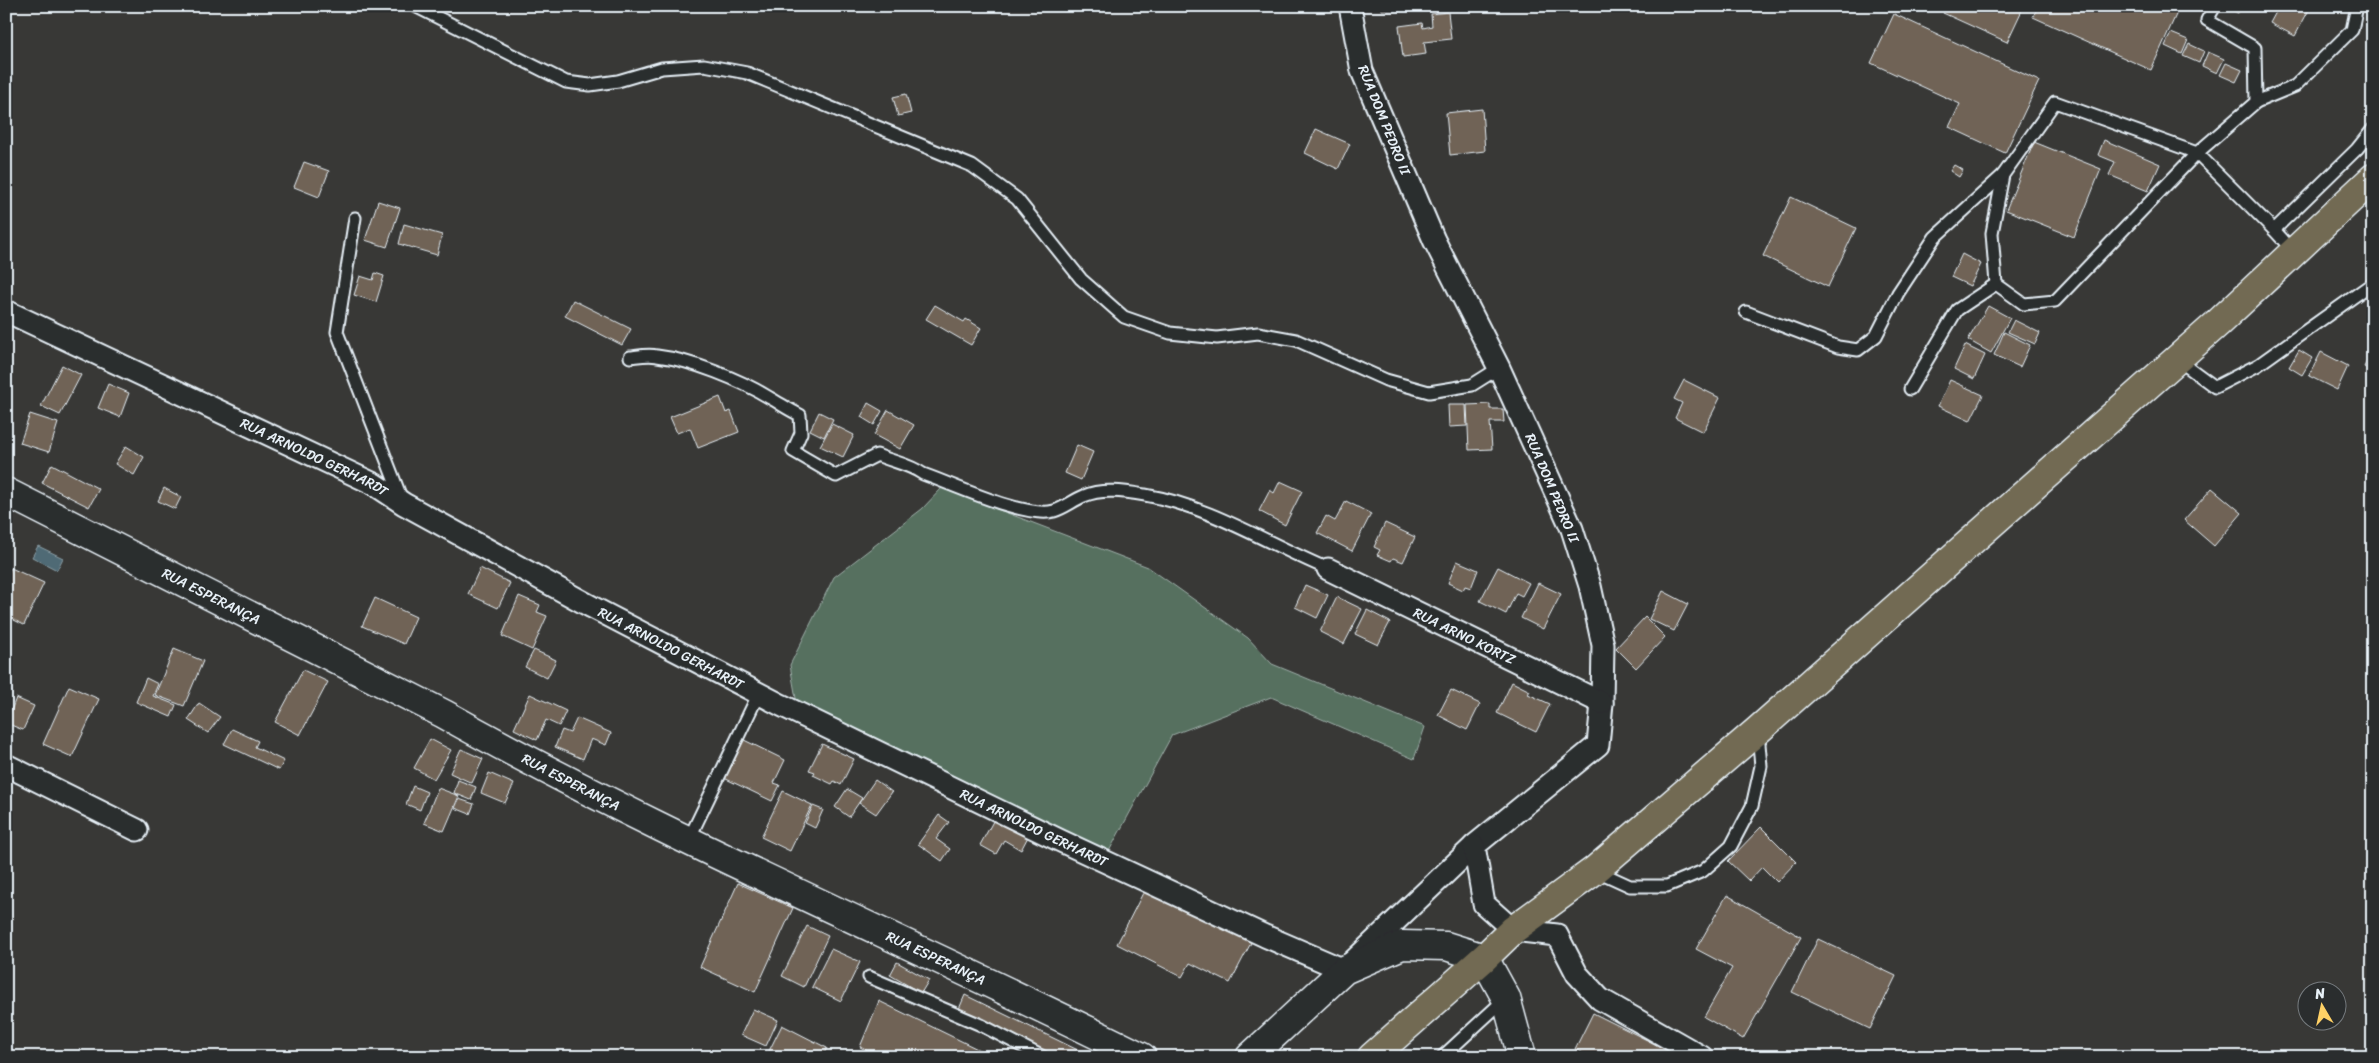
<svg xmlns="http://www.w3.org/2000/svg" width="2379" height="1063" font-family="Sriracha,sans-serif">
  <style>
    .green { fill: #56705e; stroke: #9fb0ab }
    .water { fill: #4f6a74; stroke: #8ca0a9 }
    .building { fill: #706456; stroke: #e8f1f8 }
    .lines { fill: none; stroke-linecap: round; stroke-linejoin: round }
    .lane-casing { stroke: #e8f1f8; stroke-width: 15 }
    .street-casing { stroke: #e8f1f8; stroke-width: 25 }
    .secondary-casing { stroke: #e8f1f8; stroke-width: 31 }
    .primary-casing { stroke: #e8f1f8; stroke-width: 31 }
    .lane { stroke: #2a2d2e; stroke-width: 11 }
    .street { stroke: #2a2d2e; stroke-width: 21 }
    .secondary { stroke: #2a2d2e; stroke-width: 28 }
    .primary { stroke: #726b52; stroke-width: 28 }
    .labels { text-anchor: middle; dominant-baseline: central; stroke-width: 4; stroke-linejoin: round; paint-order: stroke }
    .street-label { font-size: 14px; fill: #e8f1f8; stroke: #2a2d2e }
  </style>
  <rect width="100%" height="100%" fill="#383836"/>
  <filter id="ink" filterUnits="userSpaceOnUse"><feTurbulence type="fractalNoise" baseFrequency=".02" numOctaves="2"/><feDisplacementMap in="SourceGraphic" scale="10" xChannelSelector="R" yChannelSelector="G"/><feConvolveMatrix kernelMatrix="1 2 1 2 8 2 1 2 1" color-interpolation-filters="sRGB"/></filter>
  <g filter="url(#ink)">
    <path class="green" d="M942,488L1148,567L1248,638L1272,664L1425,727L1414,759L1271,697L1172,735L1108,853L797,704L790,665L834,577L922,509Z"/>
    <path class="water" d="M38,546L63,558L57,570L32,557Z"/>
    <g class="building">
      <path d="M1362,6H1409L1410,9L1382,10L1381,7L1362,8Z"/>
      <path d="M1946,6H2024L2007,42L1943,13Z"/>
      <path d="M2038,6H2180L2151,70L2033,17Z"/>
      <path d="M2190,6H2204L2202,11Z"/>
      <path d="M2223,6H2242L2238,13Z"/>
      <path d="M2266,6H2311L2295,36L2270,23L2276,12Z"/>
      <path d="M1448,12L1451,39L1424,42L1426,54L1403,57L1399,26L1422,23L1423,28L1432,26L1431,14Z"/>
      <path d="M1894,14L2039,81L2005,153L1949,127L1960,104L1871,63Z"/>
      <path d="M2171,33L2188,40L2182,54L2165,46Z"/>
      <path d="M2189,44L2204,51L2199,63L2183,56Z"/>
      <path d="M2208,52L2224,59L2217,73L2202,66Z"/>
      <path d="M2226,63L2242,70L2236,82L2220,75Z"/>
      <path d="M906,94L911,113L898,116L893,97Z"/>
      <path d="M1482,109L1485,151L1450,155L1446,113Z"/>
      <path d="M1316,129L1350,144L1338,169L1305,153Z"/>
      <path d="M2104,140L2160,164L2148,191L2109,175L2115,162L2098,155Z"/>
      <path d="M2034,142L2101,169L2074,237L2006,210Z"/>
      <path d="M304,162L329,171L319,197L294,187Z"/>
      <path d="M1954,165L1963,170L1959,177L1950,171Z"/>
      <path d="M1791,197L1856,228L1828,287L1763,256Z"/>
      <path d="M378,201L400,208L387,247L365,240Z"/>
      <path d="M404,224L442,235L437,255L399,244Z"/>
      <path d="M1962,254L1981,264L1970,286L1951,277Z"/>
      <path d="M375,273L384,276L376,302L354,295L360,276L373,280Z"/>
      <path d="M573,300L631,329L622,345L565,316Z"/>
      <path d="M935,305L964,322L966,319L981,328L971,345L926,319Z"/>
      <path d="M1988,306L2010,318L1991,353L1968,340Z"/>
      <path d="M2014,320L2040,333L2035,344L2008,332Z"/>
      <path d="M2004,332L2030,345L2020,367L1994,355Z"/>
      <path d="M1965,345L1985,355L1974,379L1954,369Z"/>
      <path d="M2373,349V371L2364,367Z"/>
      <path d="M2299,350L2312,358L2302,375L2289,367Z"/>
      <path d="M2321,352L2348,366L2337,390L2309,376Z"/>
      <path d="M62,365L81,375L60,415L41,406Z"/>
      <path d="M1684,380L1720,398L1703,432L1675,418L1682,403L1674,399Z"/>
      <path d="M1950,380L1983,395L1970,421L1938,406Z"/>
      <path d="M108,384L129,393L120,417L98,408Z"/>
      <path d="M720,397L726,413L731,411L739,432L698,448L690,428L677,433L670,417Z"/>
      <path d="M868,403L882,411L874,425L861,417Z"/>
      <path d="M1490,404V409H1503L1504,422H1490L1492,449L1469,450L1467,405Z"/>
      <path d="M1448,405H1466L1467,426L1449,427Z"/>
      <path d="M888,410L914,425L900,449L874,435Z"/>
      <path d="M819,412L833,419L824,437L810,430Z"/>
      <path d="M30,414L58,423L49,452L20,443Z"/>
      <path d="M832,424L854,435L843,457L820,446Z"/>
      <path d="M1077,445L1093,452L1081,480L1065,473Z"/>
      <path d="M126,446L144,457L134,475L115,464Z"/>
      <path d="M52,464L99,489L89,507L42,483Z"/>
      <path d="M1280,481L1302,491L1285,525L1259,511L1270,490L1274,493Z"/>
      <path d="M164,488L181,497L175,509L158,501Z"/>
      <path d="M2212,488L2242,513L2214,546L2184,520Z"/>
      <path d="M1346,501L1371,514L1352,551L1317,533L1326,516L1335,521Z"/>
      <path d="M1385,523L1415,537L1403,562L1393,558L1391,561L1377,555L1380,550L1374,547Z"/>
      <path d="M1457,561L1478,570L1471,588L1465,586L1463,590L1448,583Z"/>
      <path d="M1498,567L1529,583L1522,596L1516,593L1506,614L1480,601Z"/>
      <path d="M11,568L44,583L24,625L6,616V577Z"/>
      <path d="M480,568L510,583L498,608L468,594Z"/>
      <path d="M1538,583L1561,594L1543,629L1521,618Z"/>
      <path d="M1305,585L1328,595L1317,618L1295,607Z"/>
      <path d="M1663,591L1688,604L1674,631L1649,619Z"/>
      <path d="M519,596L540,605L537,612L547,616L532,650L502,636Z"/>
      <path d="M1337,597L1362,609L1344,644L1320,632Z"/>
      <path d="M375,598L416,617L404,644L362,626Z"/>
      <path d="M1367,610L1390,622L1378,645L1355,634Z"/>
      <path d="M1645,617L1665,637L1636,668L1616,648Z"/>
      <path d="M174,649L203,661L184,706L155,695Z"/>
      <path d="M534,650L556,660L547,678L525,667Z"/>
      <path d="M303,670L328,682L300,735L275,722Z"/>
      <path d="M146,678L158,684L153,696L176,705L171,717L136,702Z"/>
      <path d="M1512,682L1530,691L1528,694L1550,704L1536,732L1497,713Z"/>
      <path d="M69,686L99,699L72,757L43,744Z"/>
      <path d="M6,688L12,691L6,703Z"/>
      <path d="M1451,690L1480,704L1467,730L1438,715Z"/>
      <path d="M530,694L566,711L559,726L546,720L537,740L514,729Z"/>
      <path d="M16,698L34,706L23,730L6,723Z"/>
      <path d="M199,703L220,717L208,733L188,720Z"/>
      <path d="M577,718L611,733L606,745L591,739L583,759L555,747L562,730L570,733Z"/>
      <path d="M232,729L258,741L255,747L284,761L279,770L224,744Z"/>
      <path d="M430,739L451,750L434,779L414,768Z"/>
      <path d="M742,739L785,760L774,783L780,785L772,801L724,778Z"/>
      <path d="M822,744L854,759L841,785L834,781L832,784L813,775L815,772L809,770Z"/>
      <path d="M461,749L483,759L472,783L450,773Z"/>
      <path d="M489,773L514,784L505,803L481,793Z"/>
      <path d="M458,780L476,787L471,800L454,793Z"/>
      <path d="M875,780L892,792L876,814L859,803Z"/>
      <path d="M413,786L427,792L420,810L406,804Z"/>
      <path d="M438,788L459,796L444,831L424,823Z"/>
      <path d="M847,789L862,798L849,817L835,807Z"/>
      <path d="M783,791L812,805L790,851L761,837Z"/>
      <path d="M459,799L474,804L470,814L455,808Z"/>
      <path d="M813,806L823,810L815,828L805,823Z"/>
      <path d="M997,814L1030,833L1021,850L1004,840L996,854L980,845Z"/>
      <path d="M939,815L949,822L936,839L950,849L942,861L918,844Z"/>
      <path d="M1761,827L1796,862L1777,882L1762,867L1749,881L1728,861Z"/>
      <path d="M738,883L793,908L755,992L700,967Z"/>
      <path d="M1147,885L1253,939L1230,983L1190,963L1182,977L1117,944Z"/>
      <path d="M1727,895L1801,937L1743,1039L1704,1017L1732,968L1696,949Z"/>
      <path d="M807,926L828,936L804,987L782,976Z"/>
      <path d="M1818,939L1896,976L1870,1029L1792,992Z"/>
      <path d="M831,949L860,962L841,1001L812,987Z"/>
      <path d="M897,962L929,980L921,993L890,975Z"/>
      <path d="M965,995L1090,1056V1057H1056L959,1009Z"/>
      <path d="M879,1001L994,1057H879L860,1047Z"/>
      <path d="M753,1009L778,1020L766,1046L741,1035Z"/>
      <path d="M1593,1013L1679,1056L1678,1057H1590L1575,1049Z"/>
      <path d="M782,1025L827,1048L822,1057H780L769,1051Z"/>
    </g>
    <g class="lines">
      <g class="lane-casing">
        <g id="lane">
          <path d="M415,6L566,82L590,85L618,81L662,68L704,65L747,73L972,166L1017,199L1081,279L1124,317L1170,333L1217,338L1258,333L1296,340L1386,380L1429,392L1472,385L1499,368"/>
          <path d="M2215,6L2207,20L2255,48L2256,102L2197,153L2055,301L2024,304L1996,284L1992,233L2003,175L2055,102L2197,153L2274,230"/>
          <path d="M2256,102L2295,86L2352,30L2357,6"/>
          <path d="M355,218L337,332L402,500"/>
          <path d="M2294,252L2274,230L2357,149L2373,129"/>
          <path d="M1746,312L1838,347L1858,350L1876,336L1898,293L1935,237L2003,175"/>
          <path d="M630,357C639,356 649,354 657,356C691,360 741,380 770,398C781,404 789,410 800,415L801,433L793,451L836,476L877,455C893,462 909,464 923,474C952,484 1026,519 1054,511C1064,508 1074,500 1084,496C1102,488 1126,492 1145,495C1210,506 1268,544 1328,569"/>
          <path d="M2177,359L2215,387L2258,365L2373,283"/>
          <path d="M1910,389L1957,310L1996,284"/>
          <path d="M688,841L759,693"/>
          <path d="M1595,870L1630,886H1667L1703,871L1731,846L1752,806L1761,766L1758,733"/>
          <path d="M869,977L981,1025L1043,1057"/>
          <path d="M1442,1057L1505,999"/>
        </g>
      </g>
      <g class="street-casing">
        <g id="street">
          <path id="s1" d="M6,311L374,484L404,504L592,607L781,705L1061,841L1265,936L1344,970L1474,846L1598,745L1602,703L1603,645L1590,586L1572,529L1499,368L1434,240L1362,71L1350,6"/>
          <path id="s2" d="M1328,569L1602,703"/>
          <path d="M6,765L137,830"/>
          <path d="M1474,846L1484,904L1513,930L1557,935L1577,974L1600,999L1702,1057"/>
        </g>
      </g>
      <g class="secondary-casing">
        <g id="secondary">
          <path id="s3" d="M6,492L444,714C670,841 910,941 1142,1057"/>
          <path d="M1250,1057L1344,970L1402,945L1446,946L1484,958L1506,998L1522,1057"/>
        </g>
      </g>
      <g class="primary-casing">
        <path id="primary" d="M1372,1057L1484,958L1513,930L1595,870L1757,731L2218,323L2373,178"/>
      </g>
      <use href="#lane" class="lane"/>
      <use href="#street" class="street"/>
      <use href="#secondary" class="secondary"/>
      <use href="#primary" class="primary"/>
    </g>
  </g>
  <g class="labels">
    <g class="street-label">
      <text transform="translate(1384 120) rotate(68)">RUA DOM PEDRO II</text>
      <text stroke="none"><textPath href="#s1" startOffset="341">RUA ARNOLDO GERHARDT</textPath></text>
      <text transform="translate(1552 488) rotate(67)">RUA DOM PEDRO II</text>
      <text stroke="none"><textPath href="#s3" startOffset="230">RUA ESPERANÇA</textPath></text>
      <text stroke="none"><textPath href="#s2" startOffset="152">RUA ARNO KORTZ</textPath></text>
      <text stroke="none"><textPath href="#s1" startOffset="746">RUA ARNOLDO GERHARDT</textPath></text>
      <text stroke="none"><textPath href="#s3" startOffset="635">RUA ESPERANÇA</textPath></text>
      <text stroke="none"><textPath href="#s1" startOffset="1151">RUA ARNOLDO GERHARDT</textPath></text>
      <text stroke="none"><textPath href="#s3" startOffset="1040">RUA ESPERANÇA</textPath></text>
    </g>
  </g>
  <rect width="2379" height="1063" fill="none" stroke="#2a2d2e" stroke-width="25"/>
  <rect x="12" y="12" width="2354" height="1038" fill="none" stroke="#e8f1f8" stroke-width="2" filter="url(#ink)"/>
  <g transform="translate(2322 1006) rotate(351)"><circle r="24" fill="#2a2d2e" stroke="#767b7f"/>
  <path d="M0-4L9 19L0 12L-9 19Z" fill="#ffd166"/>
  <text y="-8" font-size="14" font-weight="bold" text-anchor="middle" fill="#e8f1f8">N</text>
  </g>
</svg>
